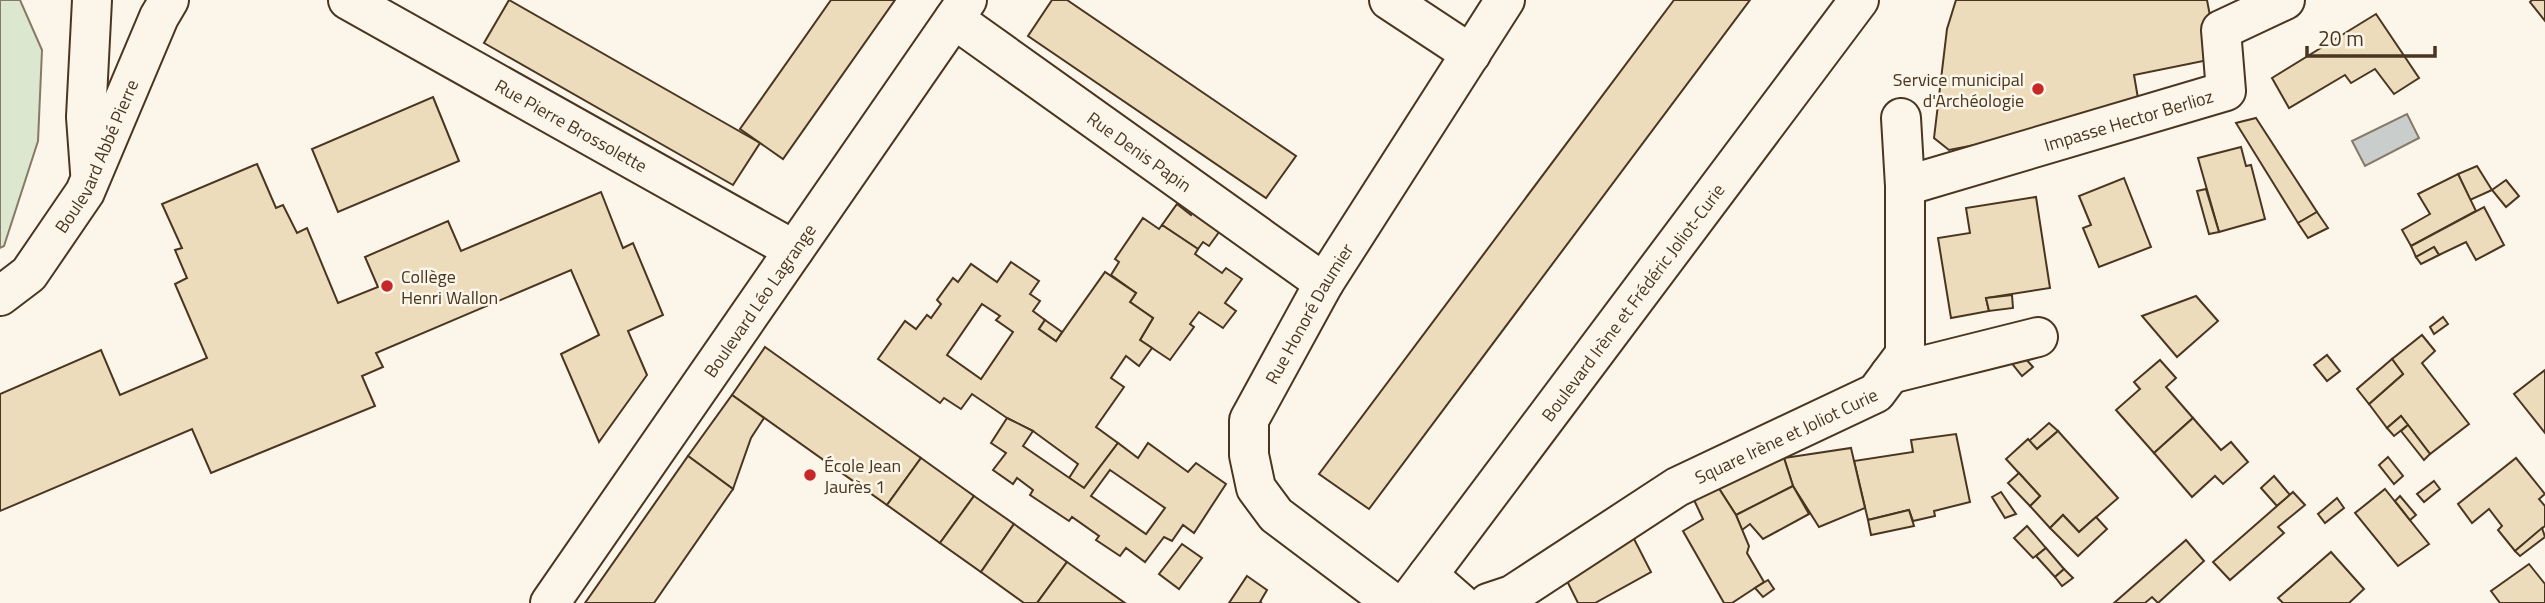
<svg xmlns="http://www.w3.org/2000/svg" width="2545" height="603" font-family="'Titillium Web',sans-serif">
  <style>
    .green { fill: #dce7d0; stroke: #887966; stroke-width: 2 }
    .water { fill: #c9cecd; stroke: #887966; stroke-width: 2 }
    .building { fill: #ecdcbc; stroke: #4a3520; stroke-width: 2; fill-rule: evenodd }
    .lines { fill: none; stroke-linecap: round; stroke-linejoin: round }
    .minor-casing { stroke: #4a3520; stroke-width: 42 }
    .major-casing { stroke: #4a3520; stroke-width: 42 }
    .minor { stroke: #fbf6e9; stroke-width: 38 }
    .major { stroke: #fbf6e9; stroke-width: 38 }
    .poi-dot { fill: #c62828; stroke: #fbf6e9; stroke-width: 2.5 }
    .labels { text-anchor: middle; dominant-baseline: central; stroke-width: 5; stroke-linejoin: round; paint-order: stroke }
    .poi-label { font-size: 18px; fill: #4a3520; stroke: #fbf6e9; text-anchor: start }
    .street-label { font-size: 18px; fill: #4a3520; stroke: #fbf6e9 }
  </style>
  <rect width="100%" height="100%" fill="#fbf6e9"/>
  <path class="green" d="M0,0H20L42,50L38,141L4,246L0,248Z"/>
  <path class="water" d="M2407,114L2419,138L2365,166L2352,141Z"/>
  <g class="building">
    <path d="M509,0L760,143L733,185L484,43Z"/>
    <path d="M831,0H895L783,159L740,129Z"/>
    <path d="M1052,0H1067L1296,156L1266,198L1028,36Z"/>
    <path d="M1674,0H1750L1369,509L1319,474Z"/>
    <path d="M1956,0H2207L2218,58L2134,75L2139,104L2084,124L1949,150L1934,138L1947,29Z"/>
    <path d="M2532,0H2545V21L2530,2Z"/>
    <path d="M2376,14L2419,78L2394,94L2375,69L2351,83L2345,75L2289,108L2272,78Z"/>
    <path d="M433,97L459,161L338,212L312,149Z"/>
    <path d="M2256,118L2317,212L2298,223L2236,123Z"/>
    <path d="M2241,147L2246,166L2251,165L2265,219L2219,232L2198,158Z"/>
    <path d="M257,164L276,208L283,205L297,233L307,228L338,303L378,287L365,257L448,221L461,251L601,192L623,248L633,243L663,315L628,331L647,375L599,442L561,354L599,335L571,270L376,353L383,367L362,376L375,406L211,473L192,429L0,511V394L101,350L120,395L207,358L175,284L187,278L175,250L182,248L162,204Z"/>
    <path d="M2477,166L2492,190L2470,200L2458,174Z"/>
    <path d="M2458,174L2476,211L2411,246L2402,230L2430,214L2418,194Z"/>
    <path d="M2124,178L2151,247L2099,267L2083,228L2091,225L2079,196Z"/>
    <path d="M2506,180L2519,196L2506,207L2492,190Z"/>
    <path d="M2206,189L2219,232L2209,234L2197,191Z"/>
    <path d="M2036,197L2050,288L1986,298L1989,311L1951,318L1938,238L1970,233L1966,208Z"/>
    <path d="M1177,204L1191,215L1195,209L1222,228L1209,246L1203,242L1198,249L1162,225Z"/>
    <path d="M2484,207L2504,245L2476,260L2466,242L2439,255L2434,247L2416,257L2411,246Z"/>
    <path d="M2317,212L2328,228L2308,238L2298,223Z"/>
    <path d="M1143,218L1159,229L1162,225L1198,249L1195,254L1222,273L1226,268L1242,279L1225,303L1236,311L1223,328L1199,312L1190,324L1194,327L1170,360L1140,340L1153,318L1130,302L1136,293L1111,275L1119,262L1115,259Z"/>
    <path d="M2434,247L2439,255L2421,264L2416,257Z"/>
    <path d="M1011,262L1039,281L1030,294L1040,301L1033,311L1045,320L1039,329L1056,341L1105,272L1136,293L1130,302L1153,318L1140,340L1152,348L1139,366L1126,356L1111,378L1124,387L1096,427L1118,443L1084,488L1069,478L1078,464L1033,431L1007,418L972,394L961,409L944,398L940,403L878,359L905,321L916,329L927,315L931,318L941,304L937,300L953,278L958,282L971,264L997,282ZM982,304L1000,316L996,320L1013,332L981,379L947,355Z"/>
    <path d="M2012,295L2013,308L1989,311L1986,298Z"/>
    <path d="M2196,296L2218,321L2177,357L2142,316Z"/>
    <path d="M2443,317L2448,324L2434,334L2430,327Z"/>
    <path d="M1045,320L1062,332L1056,341L1039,329Z"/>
    <path d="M2422,335L2435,351L2422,363L2469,424L2430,454L2401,416L2387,428L2369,404L2403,374L2392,359Z"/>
    <path d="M765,347L921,458L887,505L732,395Z"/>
    <path d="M2327,355L2340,371L2327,381L2314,365Z"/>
    <path d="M2024,357L2033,367L2022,376L2010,361Z"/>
    <path d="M2392,359L2403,374L2369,404L2357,389Z"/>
    <path d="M2160,360L2176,378L2166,387L2193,418L2154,453L2116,410L2140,389L2134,382Z"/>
    <path d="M2545,370V433L2514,394Z"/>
    <path d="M732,395L764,418L751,438L733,489L688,456Z"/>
    <path d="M2401,416L2408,425L2394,436L2387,428Z"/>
    <path d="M1007,418L1033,431L1023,446L1084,488L1118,443L1138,458L1148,443L1188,472L1196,463L1226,484L1194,533L1183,525L1172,541L1164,537L1145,562L1126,548L1120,556L1096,540L1099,536L1072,517L1069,521L1030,495L1033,490L1017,478L1013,484L993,470L1006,453L991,443ZM1110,470L1165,508L1146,534L1091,496Z"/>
    <path d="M2193,418L2221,450L2231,442L2248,462L2223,484L2215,476L2192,497L2154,453Z"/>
    <path d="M2049,423L2058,431L2037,449L2029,441Z"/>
    <path d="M2408,425L2430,454L2424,460L2401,431Z"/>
    <path d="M2058,431L2118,498L2079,532L2063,515L2050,528L2030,506L2040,496L2006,459L2028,439L2037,449Z"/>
    <path d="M1956,434L1970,502L1934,511L1935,516L1913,521L1909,510L1868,520L1854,461L1913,452L1911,440Z"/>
    <path d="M1851,448L1865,508L1819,527L1793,486L1784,458Z"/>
    <path d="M688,456L733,489L654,603H585Z"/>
    <path d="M2388,457L2403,476L2394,484L2379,465Z"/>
    <path d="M921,458L974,496L940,543L887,505Z"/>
    <path d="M1784,458L1793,486L1736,515L1718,487Z"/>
    <path d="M2516,458L2545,494L2539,499L2545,506V526L2515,551L2498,530L2502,526L2489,509L2472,523L2458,504Z"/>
    <path d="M2019,473L2040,496L2030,506L2008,483Z"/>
    <path d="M2274,476L2290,495L2277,506L2261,488Z"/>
    <path d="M2434,481L2440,489L2424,502L2417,494Z"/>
    <path d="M1793,486L1809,514L1763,539L1750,524L1742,530L1736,515Z"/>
    <path d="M1718,487L1736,515L1749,546L1747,553L1764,582L1732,603H1724L1683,531L1703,519L1694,500Z"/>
    <path d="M2385,489L2429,544L2398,566L2355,513Z"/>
    <path d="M2001,492L2016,514L2005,518L1992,497Z"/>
    <path d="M2293,492L2305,505L2278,527L2284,533L2230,580L2213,562Z"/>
    <path d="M974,496L1014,524L981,572L940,543Z"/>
    <path d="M2400,496L2416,515L2410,520L2395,501Z"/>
    <path d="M2337,498L2344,508L2325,523L2318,514Z"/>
    <path d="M1909,510L1914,526L1871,535L1868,520Z"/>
    <path d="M2063,515L2079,532L2096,517L2107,529L2078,556L2050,528Z"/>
    <path d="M1014,524L1067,562L1037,603H1024L981,572Z"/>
    <path d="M2027,526L2046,548L2033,558L2014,538Z"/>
    <path d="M2542,528L2545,537L2520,556L2515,551Z"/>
    <path d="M1633,537L1651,572L1595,603H1578L1564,575Z"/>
    <path d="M2186,540L2204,561L2158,603L2152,597L2145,603H2114Z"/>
    <path d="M1182,544L1202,558L1179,589L1159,574Z"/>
    <path d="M2046,548L2064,569L2055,577L2036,556Z"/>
    <path d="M2331,552L2364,589L2349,603H2283L2278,598Z"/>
    <path d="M1067,562L1125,603H1037Z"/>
    <path d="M2529,564L2545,584V603H2500L2491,591Z"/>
    <path d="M2064,569L2073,578L2062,586L2055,577Z"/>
    <path d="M1247,576L1267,590L1260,602L1262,603H1229Z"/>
    <path d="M1768,580L1774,589L1763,597L1755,588Z"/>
  </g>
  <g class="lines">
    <g class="minor-casing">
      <g id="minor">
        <path id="s1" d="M348,0L794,250"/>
        <path d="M1389,0L1471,54"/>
        <path id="s2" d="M954,19L1324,283"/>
        <path id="s3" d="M1905,186L2226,91L2221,30L2285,0"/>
        <path d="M1890,374L2038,337"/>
        <path d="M1428,575L1460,603"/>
        <path id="s4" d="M550,603L967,0"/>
        <path id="s5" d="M1393,603L1276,515L1256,488L1249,455V420L1324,283L1505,0"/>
        <path id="s6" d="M1407,603L1859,0"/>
        <path id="s7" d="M1488,603L1512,595L1677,487L1876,393L1905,354V186L1901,118"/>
      </g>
    </g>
    <g class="major-casing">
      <g id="major">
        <path d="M90,172L86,117L92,0"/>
        <path id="s8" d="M0,296L29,274L85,192L159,17L169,0"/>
      </g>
    </g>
    <use href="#minor" class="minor"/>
    <use href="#major" class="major"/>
  </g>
  <g class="poi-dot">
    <circle cx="2038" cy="89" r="7"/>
    <circle cx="387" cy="286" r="7"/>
    <circle cx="810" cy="475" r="7"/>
  </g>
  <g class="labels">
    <g class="poi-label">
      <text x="2024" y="79" text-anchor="end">Service municipal<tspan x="2024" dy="21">d'Archéologie</tspan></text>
      <text x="401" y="276">Collège<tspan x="401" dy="21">Henri Wallon</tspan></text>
      <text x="824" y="465">École Jean<tspan x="824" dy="21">Jaurès 1</tspan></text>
    </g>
    <g class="street-label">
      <text stroke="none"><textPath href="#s3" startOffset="233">Impasse Hector Berlioz</textPath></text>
      <text stroke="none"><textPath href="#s1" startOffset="256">Rue Pierre Brossolette</textPath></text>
      <text stroke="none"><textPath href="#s2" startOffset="228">Rue Denis Papin</textPath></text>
      <text stroke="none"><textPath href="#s8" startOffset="173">Boulevard Abbé Pierre</textPath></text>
      <text stroke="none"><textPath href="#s4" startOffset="368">Boulevard Léo Lagrange</textPath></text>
      <text stroke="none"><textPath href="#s6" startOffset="376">Boulevard Irène et Frédéric Joliot-Curie</textPath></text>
      <text stroke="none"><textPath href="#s5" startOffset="371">Rue Honoré Daumier</textPath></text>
      <text stroke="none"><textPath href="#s7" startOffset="343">Square Irène et Joliot Curie</textPath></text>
    </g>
  </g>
  <path d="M2307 46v10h128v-10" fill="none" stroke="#4a3520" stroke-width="3.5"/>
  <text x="2318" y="46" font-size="21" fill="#4a3520" stroke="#fbf6e9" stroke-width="5" paint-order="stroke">20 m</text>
</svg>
